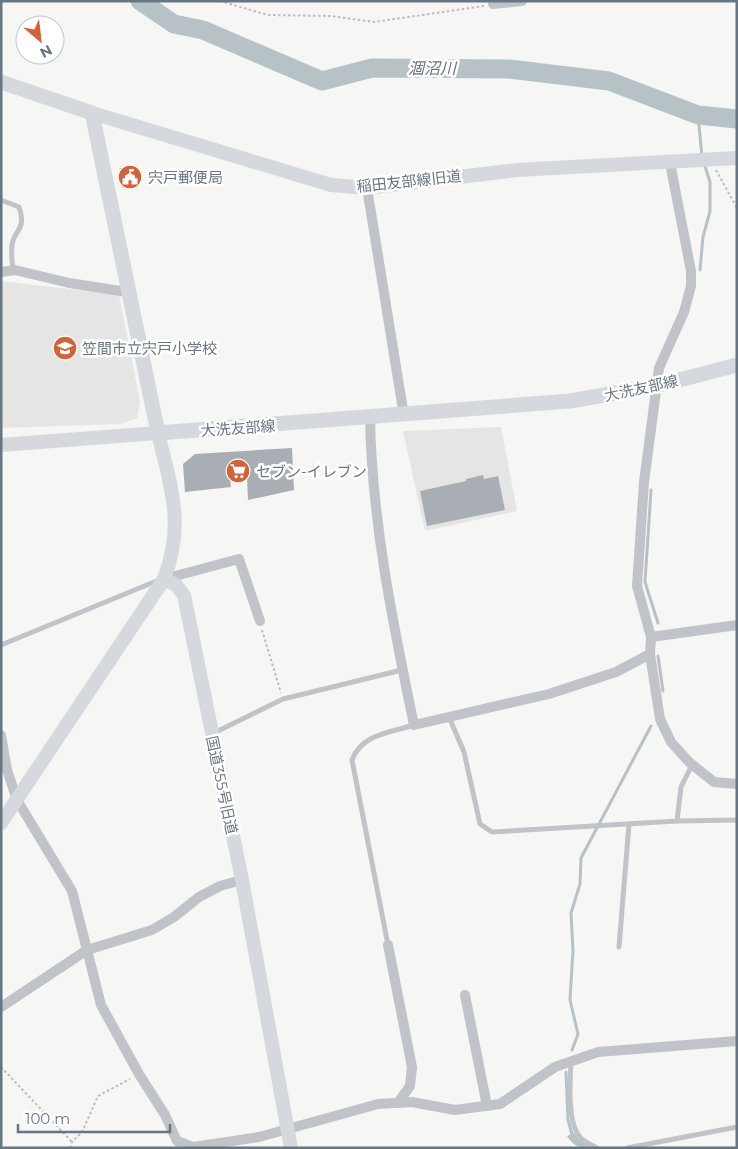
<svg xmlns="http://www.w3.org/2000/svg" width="738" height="1149" font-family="Montserrat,'Noto Sans JP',sans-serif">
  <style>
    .built { fill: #e4e5e4 }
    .water { fill: #b7c2c6 }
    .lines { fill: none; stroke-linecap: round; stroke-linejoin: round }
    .stream { stroke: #b7c2c6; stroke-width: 3 }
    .river { stroke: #b7c2c6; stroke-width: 19 }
    .building { fill: #a8aeb4 }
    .path { stroke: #babcbf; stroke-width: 2; stroke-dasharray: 2.5 2.5; stroke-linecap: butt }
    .lane { stroke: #c0c3c7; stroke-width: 5 }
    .street { stroke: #c0c3c7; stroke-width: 10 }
    .secondary { stroke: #d5d8dc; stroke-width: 14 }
    .primary { stroke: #d5d8dc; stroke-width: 15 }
    .labels { text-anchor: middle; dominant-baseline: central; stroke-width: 5; stroke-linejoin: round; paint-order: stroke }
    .poi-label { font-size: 15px; fill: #687582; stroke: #fff; text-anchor: start }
    .street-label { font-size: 15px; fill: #687582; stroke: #fff }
    .water-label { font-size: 16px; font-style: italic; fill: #64767e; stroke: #fff }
  </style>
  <rect width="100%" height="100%" fill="#f6f6f4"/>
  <g class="built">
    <path d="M1,281L119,295L140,402L137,418L121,424L1,428Z"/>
    <path d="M501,427L517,511L425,531L403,431Z"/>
  </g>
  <path class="water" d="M574,1133L578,1138L591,1148C578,1148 574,1146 567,1136Z"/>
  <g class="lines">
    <g class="stream">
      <path d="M698,115L702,157"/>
      <path d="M700,270L703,237L710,211V182L704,163"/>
      <path d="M651,490L645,582L658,623"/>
      <path d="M658,656L663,691"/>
      <path d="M572,1050L578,1034L570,1000L573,950L571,913L580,884L581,858L651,726"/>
      <path d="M566,1072L568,1120L573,1138"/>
    </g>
    <path class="river" d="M140,1L174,24L203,30L322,81L372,68L509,69L609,81L698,115L737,119"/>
  </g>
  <g class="building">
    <path d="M137,166L139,186L122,188L120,168Z"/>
    <path d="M292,448L294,490L248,500L247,477L230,479L231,487L185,492L183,464L195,454Z"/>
    <path d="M483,475L484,479L498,476L505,510L427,526L420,491L466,481V479Z"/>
  </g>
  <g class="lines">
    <g class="path">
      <path d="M220,1L268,15L331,16L374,22L484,6"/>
      <path d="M716,170L737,208"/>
      <path d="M262,630L281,693"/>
      <path d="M1,1067L72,1142"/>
      <path d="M70,1148L72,1142L82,1132L98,1096L130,1079"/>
    </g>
    <g class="lane">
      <path d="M1,200L19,207C27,231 14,229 12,245C11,253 12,262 13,270"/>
      <path d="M1,645L159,580"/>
      <path d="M449,717L464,752L480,824L492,832L677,821L681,787L692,765"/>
      <path d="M214,733L283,699L402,670"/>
      <path d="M677,821L737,820"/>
      <path d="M388,945L352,760C362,734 389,733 414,725"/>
      <path d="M619,947L629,824"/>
      <path d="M571,1062C570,1080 567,1123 580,1137C584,1142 592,1145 597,1148"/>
      <path d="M627,1148L737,1127"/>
    </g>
    <g class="street">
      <path d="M493,4L522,1"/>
      <path d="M670,163L691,271V286L684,312L659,368L644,482L637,586L651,637L737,625"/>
      <path d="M367,188L404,416"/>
      <path d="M1,272L15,270L69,283L127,292"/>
      <path d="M370,419C372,522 393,624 414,725L549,694L616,672L650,654L651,637"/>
      <path d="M164,579L239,559L260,621"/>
      <path d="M650,654L660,719L671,742L689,762L714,782L737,784"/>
      <path d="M1,735L7,770L17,800L72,891L101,1005L139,1074L165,1115L177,1141L193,1147L259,1137L378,1104L412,1102L455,1110L500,1104L555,1067L598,1052L737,1041"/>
      <path d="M388,945L412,1067L410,1086L398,1103"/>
      <path d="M465,995L487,1106"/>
      <path d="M1,1007L87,950L152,930L174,917L199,897L220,886L242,880"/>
    </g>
    <g class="secondary">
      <path d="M92,113L331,185L367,188L517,170L737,158"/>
      <path d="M1,445L158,433C171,488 185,523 164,579L1,823"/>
      <path d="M164,579L176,585L184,595L242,880L291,1148"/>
    </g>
    <path class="primary" d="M1,82L92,113L158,433L570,401L656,386L737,365"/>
  </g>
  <defs>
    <g id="civic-disc" transform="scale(1.25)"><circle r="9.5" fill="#d26238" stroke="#fff"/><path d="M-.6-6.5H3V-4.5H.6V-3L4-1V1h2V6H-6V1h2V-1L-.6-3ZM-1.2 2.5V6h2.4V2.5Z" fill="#fff"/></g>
    <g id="school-disc" transform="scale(1.25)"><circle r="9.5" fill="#d26238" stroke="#fff"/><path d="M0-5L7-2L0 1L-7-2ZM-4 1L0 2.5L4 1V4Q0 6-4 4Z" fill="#fff"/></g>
    <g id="supermarket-disc" transform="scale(1.25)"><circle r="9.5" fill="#d26238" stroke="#fff"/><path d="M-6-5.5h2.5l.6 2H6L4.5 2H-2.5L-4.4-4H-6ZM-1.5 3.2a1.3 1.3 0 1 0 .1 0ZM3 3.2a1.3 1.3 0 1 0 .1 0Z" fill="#fff"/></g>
  </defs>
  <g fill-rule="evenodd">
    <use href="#civic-disc" x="130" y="177"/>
    <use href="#school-disc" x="65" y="348"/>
    <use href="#supermarket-disc" x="238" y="471"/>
  </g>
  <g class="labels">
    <g class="poi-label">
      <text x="148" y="177">宍戸郵便局</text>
      <text x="82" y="348">笠間市立宍戸小学校</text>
      <text x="256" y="471">セブン-イレブン</text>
    </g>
    <g class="street-label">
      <text transform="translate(409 181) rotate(-6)">稲田友部線旧道</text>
      <text transform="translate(641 388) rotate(-12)">大洗友部線</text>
      <text transform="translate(238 428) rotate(-4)">大洗友部線</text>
      <text transform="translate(222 785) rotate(78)">国道355号旧道</text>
    </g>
    <g class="water-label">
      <text x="432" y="68">涸沼川</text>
    </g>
  </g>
  <rect width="738" height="1149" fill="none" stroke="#687582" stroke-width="5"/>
  <g transform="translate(40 40) rotate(152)"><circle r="24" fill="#ffffff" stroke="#c3c8cd"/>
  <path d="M0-4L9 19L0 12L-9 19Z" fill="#d26238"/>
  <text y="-8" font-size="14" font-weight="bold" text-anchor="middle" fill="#687582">N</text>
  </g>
  <path d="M18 1124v8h152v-8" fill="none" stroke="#687582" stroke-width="2.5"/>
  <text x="25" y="1124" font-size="15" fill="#687582" stroke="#ffffff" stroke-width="4" paint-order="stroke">100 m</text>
</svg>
